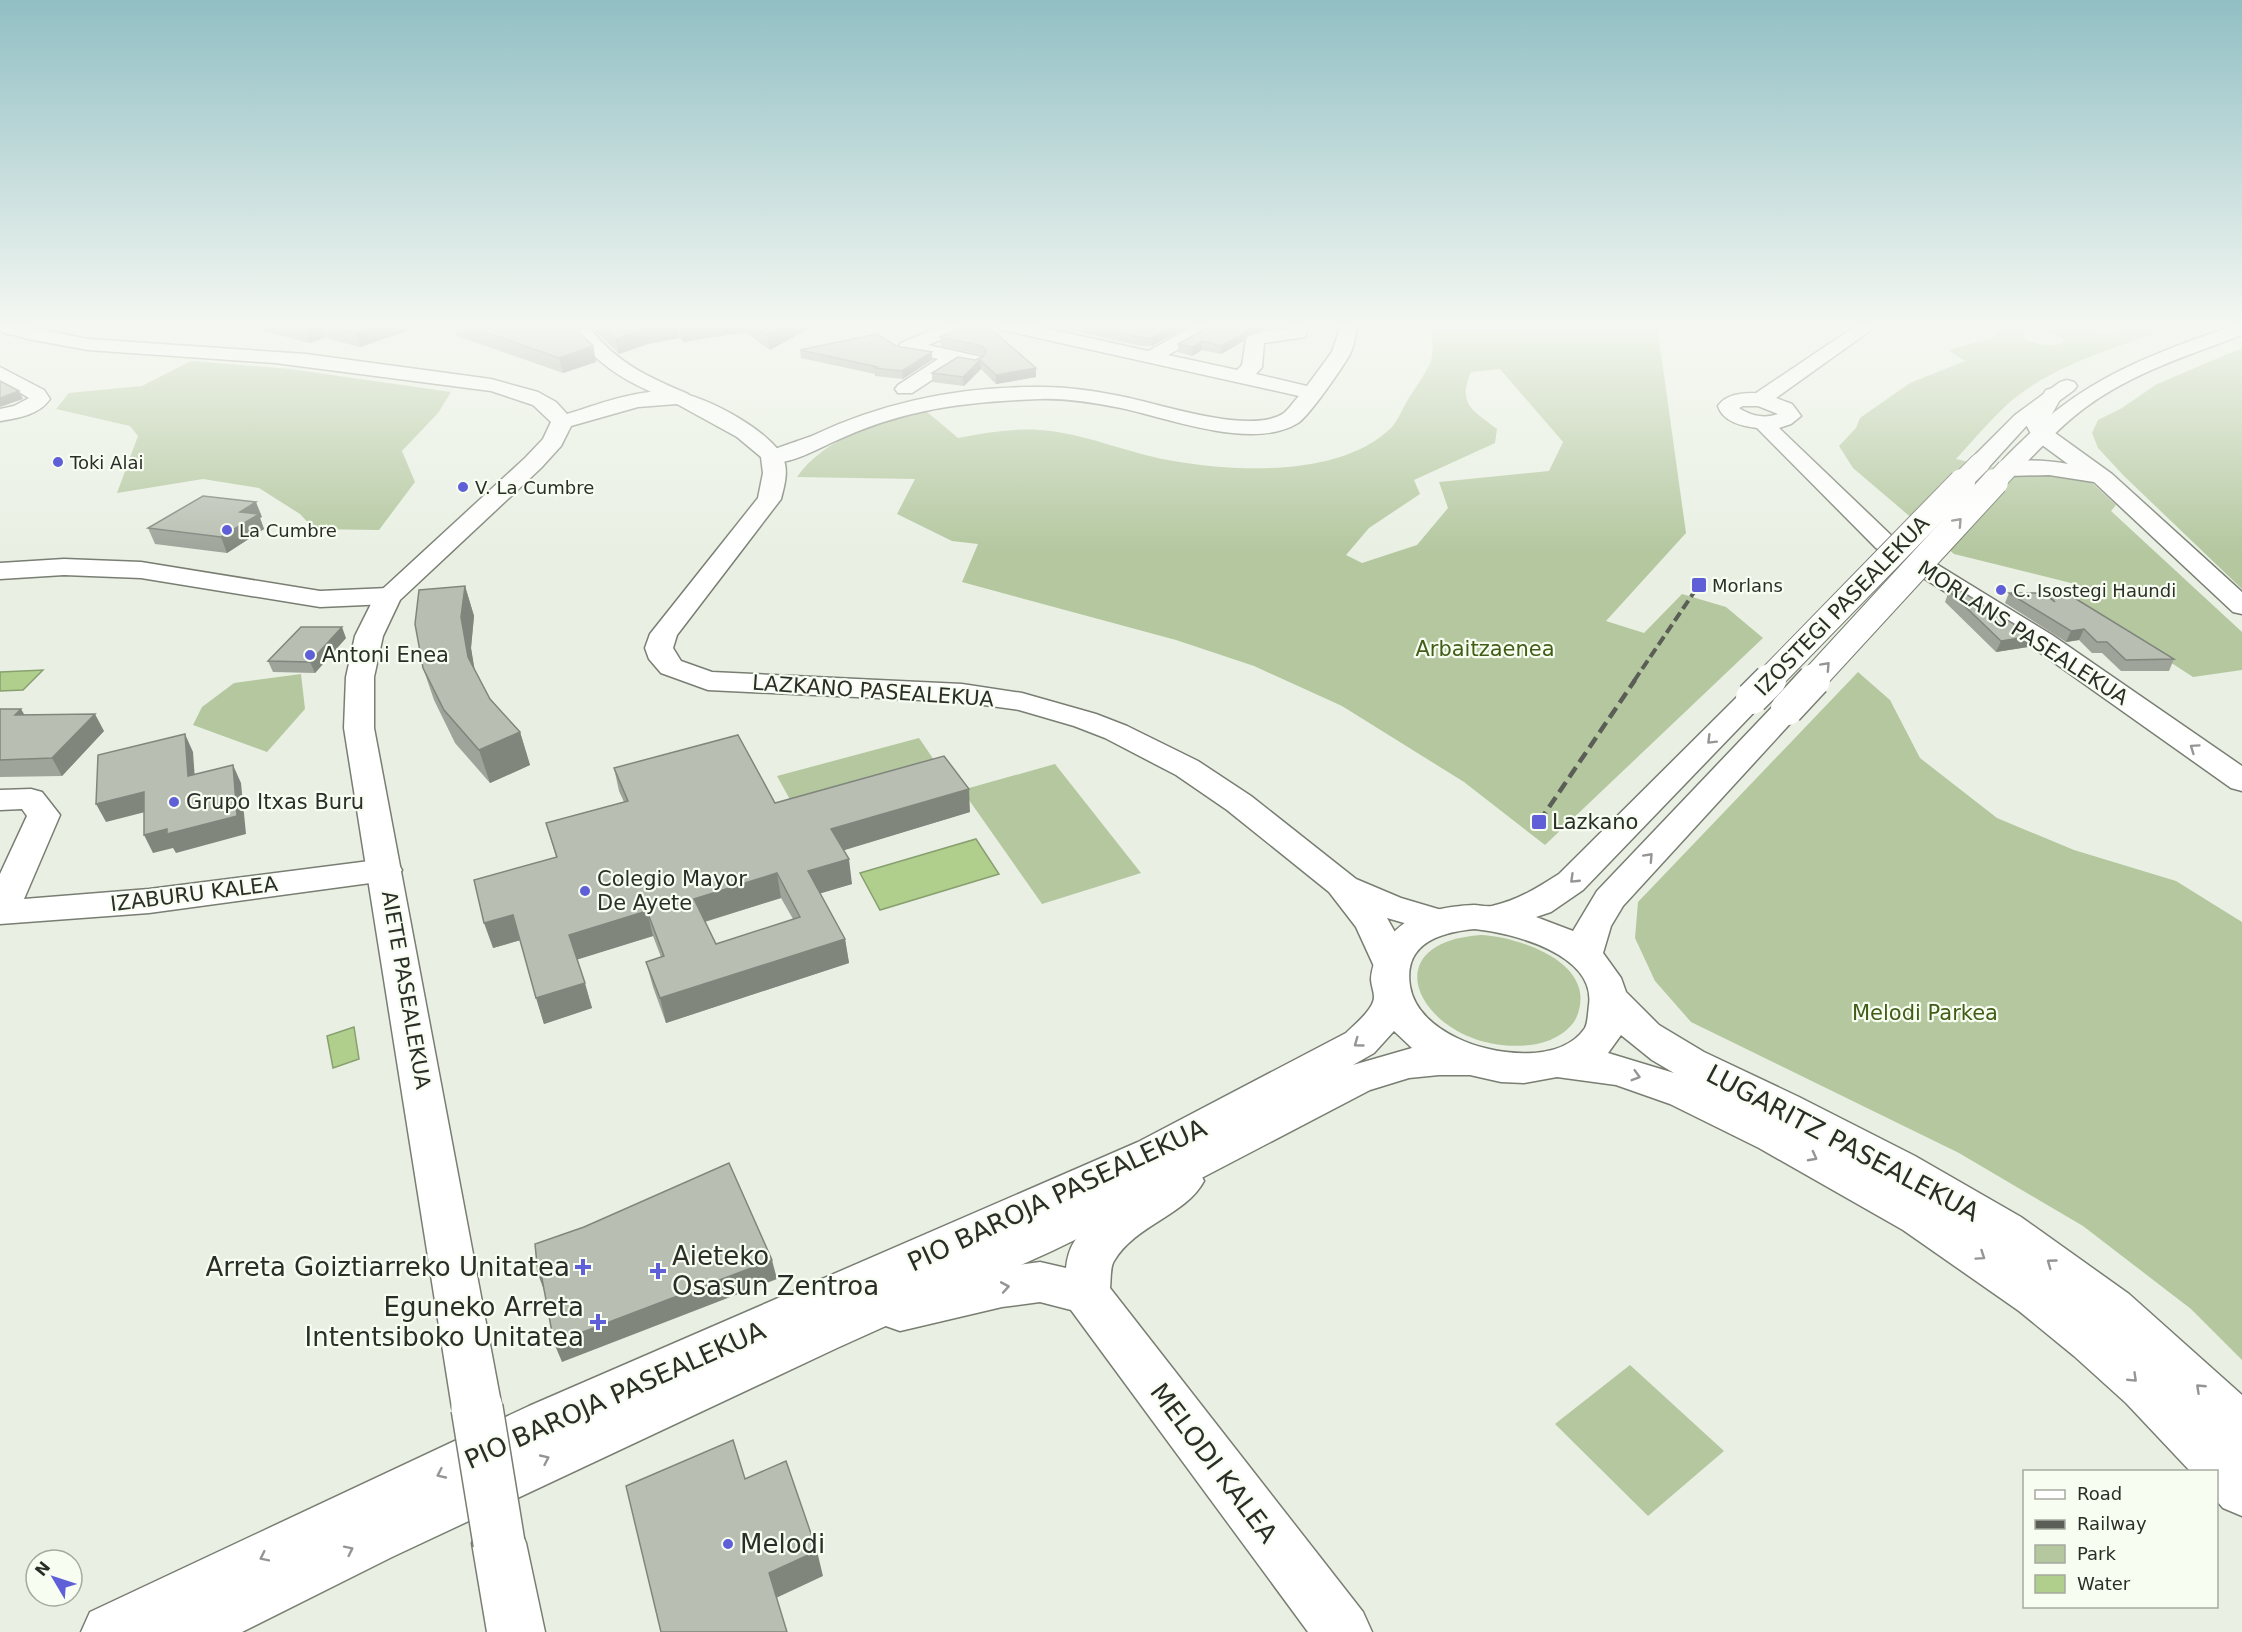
<svg xmlns="http://www.w3.org/2000/svg" width="2242" height="1632" font-family="'DejaVu Sans',sans-serif">
  <style>
    .green { fill: #b4c79f; fill-rule: evenodd }
    .water { fill: #b0cf8d; stroke: #889f6f; stroke-width: 1.5 }
    .lines { fill: none; stroke-linecap: round; stroke-linejoin: round }
    .minor-casing { stroke: #787e72; stroke-width: 3 }
    .tertiary-casing { stroke: #787e72; stroke-width: 3 }
    .secondary-casing { stroke: #787e72; stroke-width: 3 }
    .minor { fill: #fff; fill-rule: evenodd }
    .tertiary { fill: #fff; fill-rule: evenodd }
    .secondary { fill: #fff; fill-rule: evenodd }
    .rail-far1 { stroke: #5a5e56; stroke-width: 4; stroke-dasharray: 10 4.5; stroke-linecap: butt }
    .rail { stroke: #5a5e56; stroke-width: 4.5; stroke-dasharray: 12 6; stroke-linecap: butt }
    .tertiary-bridge-casing { stroke: #787e72; stroke-width: 54; stroke-linecap: butt }
    .secondary-bridge-far2-casing { stroke: #787e72; stroke-width: 22; stroke-linecap: butt }
    .secondary-bridge-far1-casing { stroke: #787e72; stroke-width: 28; stroke-linecap: butt }
    .secondary-bridge-casing { stroke: #787e72; stroke-width: 35; stroke-linecap: butt }
    .tertiary-bridge { stroke: #fff; stroke-width: 51 }
    .secondary-bridge-far2 { stroke: #fff; stroke-width: 20 }
    .secondary-bridge-far1 { stroke: #fff; stroke-width: 26 }
    .secondary-bridge { stroke: #fff; stroke-width: 32 }
    .wall { fill: #9ea499; fill-rule: evenodd }
    .shaded-wall { fill: #81867d }
    .building { fill: #b8bfb2; stroke: #81867d; stroke-width: 1.5; fill-rule: evenodd }
    .oneway { stroke: #959694 }
    .poi-dot { fill: #5f5fd8; stroke: #f7fdf0; stroke-width: 2 }
    .labels { text-anchor: middle; dominant-baseline: central; stroke-width: 4.5; stroke-linejoin: round; paint-order: stroke }
    .far-poi-label { font-size: 18px; fill: #2b2e28; stroke: #f7fdf0; text-anchor: start }
    .street-label { font-size: 21px; fill: #2b2e28; stroke: #f7fdf0 }
    .park-label { font-size: 21px; fill: #425d18; stroke: #f7fdf0 }
    .poi-label { font-size: 21px; fill: #2b2e28; stroke: #f7fdf0; text-anchor: start }
    .near-street-label { font-size: 26px; fill: #2b2e28; stroke: #f7fdf0 }
    .near-poi-label { font-size: 26px; fill: #2b2e28; stroke: #f7fdf0; text-anchor: start }
  </style>
  <rect width="100%" height="100%" fill="#e9f0e3"/>
  <g class="green">
    <path d="M1430,325H1657L1686,533L1606,621L1644,633L1682,594L1726,607L1763,638L1545,845L1464,782L1342,706L1254,666L1176,640L962,582L978,544L952,541L897,514L915,479L797,477C825,437 880,421 926,411L958,438C985,433 1012,428 1040,430C1084,433 1124,452 1168,460C1235,472 1339,478 1391,428C1397,422 1401,412 1405,405C1412,392 1429,370 1432,357C1434,347 1431,334 1430,325ZM1500,369L1563,442L1549,471L1439,482L1448,508L1417,545L1362,563L1346,555L1369,528L1420,494L1414,480L1495,443L1497,429C1473,410 1457,405 1471,372Z"/>
    <path d="M2006,325H2061L2109,335L2143,325H2180C2127,344 2066,360 2020,394C1999,409 1975,439 1956,459L2021,474L2030,471L2090,481L2116,505L2111,511L2242,632V670L2193,677L2076,601L2079,585L1954,554L1853,468L1839,446L1856,428L1860,418L1910,383L1965,361L1948,350L1992,338ZM2026,332C2039,331 2056,331 2066,341C2054,349 2035,344 2023,338L2021,335Z"/>
    <path d="M2242,348V589L2124,476L2098,448L2092,433L2098,420L2122,408L2157,384Z"/>
    <path d="M191,361L290,369L451,392L438,413L402,451L415,482L379,530L314,529L300,514L259,488L203,479L117,493L138,436L130,426L56,409L69,393L142,386Z"/>
    <path d="M1858,672L1890,700L1920,758L1997,818L2074,850L2176,881L2242,922V1360L2191,1309L2083,1226L1959,1153L1691,1022L1655,981L1635,938L1638,902Z"/>
    <path d="M301,674L305,709L267,752L193,725L202,707L234,683Z"/>
    <path d="M919,738L945,776L799,816L777,776Z"/>
    <path d="M1055,764L1141,873L1042,904L962,790Z"/>
    <path d="M1481,935C1520,937 1598,963 1577,1016C1571,1031 1552,1041 1537,1044C1433,1062 1358,944 1481,935Z"/>
    <path d="M1630,1365L1724,1451L1648,1516L1555,1424Z"/>
  </g>
  <g class="water">
    <path d="M43,670L23,690L0,691V672Z"/>
    <path d="M976,839L999,874L880,910L860,873Z"/>
    <path d="M354,1027L359,1059L333,1068L327,1036Z"/>
  </g>
  <g class="lines">
    <g class="minor-casing">
      <g id="minor">
        <path d="M10,325H37C31,333 16,336 6,334L4,330Z"/>
        <path d="M944,325H968L966,329L928,345L982,357L985,361L982,365L975,367L958,363L912,393H898L895,389L898,385L938,359L901,351L898,347L901,343Z"/>
        <path d="M998,325H1031L1148,351L1196,325H1218L1216,329L1168,355L1237,370L1242,365L1246,340L1248,336L1265,331L1289,329L1290,325H1308L1305,337L1264,343L1262,367L1256,374L1307,386L1332,352L1341,325H1355L1357,328C1355,336 1354,347 1350,354C1343,367 1309,416 1298,423C1253,451 1168,418 1121,408C1095,403 1066,398 1040,399C961,402 904,409 833,442C814,451 785,467 764,462L761,457C766,450 803,440 814,435C886,401 963,386 1043,387C1068,387 1095,391 1120,396C1157,403 1251,436 1284,413C1289,409 1294,401 1299,396L1007,331L1000,329Z"/>
        <path d="M1857,325H1878L1776,398L1792,404L1801,416L1791,424L1779,428L1894,538L2052,635L2242,766V791L2231,788L2032,647L1876,548L1757,428C1742,426 1723,422 1718,406C1726,394 1742,393 1756,393ZM1743,406H1758L1778,414C1765,419 1751,416 1739,408Z"/>
        <path d="M584,328L591,330C619,364 648,377 688,394L691,398L688,402L681,404L674,402C634,385 606,372 577,338L575,334L577,330Z"/>
        <path d="M0,367L44,390L50,399C39,415 18,418 0,421V409L14,406L29,398L0,381Z"/>
        <path d="M2053,388L2060,390L2063,394L2047,423L2051,430L2112,474L2242,592V614L2233,612L2094,482L2049,475L2007,476L1999,474L1996,469L1999,464C2021,459 2046,460 2068,464L2034,439L2025,423L2046,390Z"/>
        <path d="M64,559L141,562L320,591L388,588L397,590L401,596L397,602L388,604L320,607L141,578L64,575L0,579V563Z"/>
        <path d="M31,789L42,792L60,815L24,899L149,889L385,859L397,862L402,870L397,878L385,881L149,913L0,924V874L27,816L22,809L0,810V790Z"/>
        <path d="M1182,1163L1198,1169L1204,1181C1186,1215 1135,1225 1114,1261C1110,1267 1111,1280 1110,1288L1363,1612L1372,1632H1308L1071,1310L1040,1302L1002,1307L900,1331L883,1325L876,1310L883,1295L900,1289L1002,1267L1040,1262L1066,1268C1067,1259 1069,1250 1074,1242C1095,1211 1147,1175 1182,1163Z"/>
      </g>
    </g>
    <g class="tertiary-casing">
      <g id="tertiary">
        <path d="M0,325H19L88,339L306,354L491,379L538,392L556,402L567,414C599,404 632,391 666,391C696,390 771,430 783,458C789,471 784,487 781,499L677,635L673,648L681,661L712,672L962,684L1022,693L1096,714L1127,726L1198,761L1251,796L1356,879L1401,898L1455,914L1460,922L1455,930L1442,934L1387,918L1401,943L1410,966L1404,975L1391,979L1378,975L1356,927L1329,892L1227,810L1176,775L1105,738L1074,726L1019,710L962,702L708,690L661,673L649,659L645,648L650,634L758,498L763,473L761,457L737,437L677,404L638,407L571,426L561,446L541,468L400,600L383,636L374,677V728L502,1408L495,1425L477,1431L459,1425L452,1408L344,728L346,677L355,636L375,596L525,458L543,439L551,422L533,405L491,391L275,363L88,350L28,339L0,331Z"/>
        <path d="M499,1516L518,1524L526,1543L545,1632H487L472,1543L480,1524Z"/>
      </g>
    </g>
    <g class="secondary-casing">
      <g id="secondary">
        <path d="M2235,325H2242V335C2189,355 2132,373 2086,407C2060,426 2038,451 2015,474L2007,476L1999,474L1996,469C2003,458 2014,449 2024,439C2088,376 2153,354 2235,325Z"/>
        <path d="M2067,380L2074,382L2077,386L2074,390L2029,423L1988,468L1980,470L1972,468L1969,463L1972,458L2015,415L2060,382Z"/>
        <path d="M1752,689L1762,692L1767,698L1762,704L1583,890L1551,912L1536,917L1573,931L1597,891L1776,703L1787,700L1798,703L1802,709L1798,715L1623,906L1611,926L1603,953L1621,978L1626,992L1659,1025L1704,1052L1799,1097L1915,1156L2021,1217L2129,1294L2242,1395V1516L2223,1508L2216,1500V1472H2191L2126,1403L2074,1356L2019,1311L1903,1230L1759,1148L1670,1104L1616,1085L1557,1077L1524,1083L1501,1082L1470,1075H1439L1409,1078L1370,1090L1190,1184L1052,1251L837,1348L392,1557L242,1632H81L90,1612L529,1406L1138,1142L1346,1033C1354,1025 1374,1009 1374,997C1374,991 1371,985 1371,979C1372,961 1383,942 1396,930C1415,912 1448,906 1474,905C1480,905 1486,907 1492,906C1518,900 1537,888 1559,874L1742,692ZM1475,929C1512,933 1596,954 1589,1005C1588,1012 1588,1022 1585,1028C1560,1065 1491,1055 1457,1038C1436,1028 1414,1011 1410,986C1403,943 1441,932 1475,929ZM1394,1031L1412,1048L1353,1065L1374,1053ZM1621,1035L1652,1060L1674,1073L1608,1053Z"/>
      </g>
    </g>
    <use href="#minor" class="minor"/>
    <use href="#tertiary" class="tertiary"/>
    <use href="#secondary" class="secondary"/>
    <path class="rail-far1" d="M1634,681L1699,585"/>
    <path class="rail" d="M1539,822L1635,680"/>
    <g class="tertiary-bridge-casing">
      <path id="tertiary-bridge" d="M477,1408L499,1543"/>
    </g>
    <g class="secondary-bridge-far2-casing">
      <g id="secondary-bridge-far2">
        <path d="M1960,483L1980,463"/>
        <path d="M1994,483L2007,469"/>
      </g>
    </g>
    <g class="secondary-bridge-far1-casing">
      <g id="secondary-bridge-far1">
        <path d="M1768,681L1962,482"/>
        <path d="M1812,681L1995,482"/>
      </g>
    </g>
    <g class="secondary-bridge-casing">
      <g id="secondary-bridge">
        <path d="M1752,698L1770,680"/>
        <path d="M1787,709L1814,680"/>
      </g>
    </g>
    <use href="#tertiary-bridge" class="tertiary-bridge"/>
    <use href="#secondary-bridge-far2" class="secondary-bridge-far2"/>
    <use href="#secondary-bridge-far1" class="secondary-bridge-far1"/>
    <use href="#secondary-bridge" class="secondary-bridge"/>
  </g>
  <g class="wall">
    <path d="M240,325H439L441,332L421,326L360,347L325,338L309,343Z"/>
    <path d="M454,325H572L593,346L596,362L563,373L457,336Z"/>
    <path d="M580,325H815L770,350L745,332L683,342L679,338L648,344L619,354L592,328Z"/>
    <path d="M967,325L1036,368V377L996,384L981,369L964,386L932,382V373L983,357L984,356L982,355L941,346L940,337Z"/>
    <path d="M1046,325H1192L1152,346H1142Z"/>
    <path d="M1265,329L1247,334L1244,341L1221,354L1202,350L1192,356L1178,352V344Z"/>
    <path d="M896,346L932,360L903,379L875,376V374L801,358L800,350Z"/>
    <path d="M262,517L260,518L264,529L227,553L155,544L148,528Z"/>
    <path d="M465,586L474,616L471,648L474,669L490,699L520,732L530,765L490,783L455,743L434,700L423,668Z"/>
    <path d="M1949,591L2033,636L2028,647L1996,652L1945,602Z"/>
    <path d="M2009,593L2048,596V595L2174,659L2169,671H2121L2102,653H2092L2079,640L2066,642L2005,603Z"/>
    <path d="M346,638L315,673L273,672L268,661Z"/>
    <path d="M0,709L25,715L104,731L62,776L0,777Z"/>
    <path d="M614,768L775,803L970,812L843,850L852,884L820,893L845,939L849,963L666,1023L653,987L646,962L661,957L653,936L577,959L592,1008L544,1024L520,940L493,948L556,857L546,823L624,802L619,791ZM781,898L793,919L716,944L705,922Z"/>
  </g>
  <g class="shaded-wall">
    <path d="M317,325H321L325,338L309,343L305,329Z"/>
    <path d="M378,325H421V326L360,347L355,333Z"/>
    <path d="M667,325H677L679,338L648,344L619,354L615,339L645,329Z"/>
    <path d="M692,325H744L745,332L683,342L681,327Z"/>
    <path d="M786,325H815L770,350L767,335Z"/>
    <path d="M1176,325H1192L1152,346V338Z"/>
    <path d="M1248,325H1272L1265,329L1247,334L1244,341L1221,354V346Z"/>
    <path d="M1202,341V350L1192,356L1193,347Z"/>
    <path d="M593,346L596,362L563,373L559,358Z"/>
    <path d="M932,352V360L903,379L902,371Z"/>
    <path d="M980,360L981,369L964,386L963,377Z"/>
    <path d="M1036,368V377L996,384V375Z"/>
    <path d="M19,391L23,399L0,407V398Z"/>
    <path d="M256,502L262,517L260,518L264,529L227,553L221,537L240,512Z"/>
    <path d="M465,586L474,616L471,648L478,689L468,657L461,617Z"/>
    <path d="M342,627L346,638L315,673L310,662Z"/>
    <path d="M2084,629L2079,640L2066,642L2071,631Z"/>
    <path d="M2033,636L2028,647L1996,652L2001,641Z"/>
    <path d="M21,709L31,726L15,715Z"/>
    <path d="M95,714L104,731L62,776L52,758Z"/>
    <path d="M520,732L530,765L490,783L479,750Z"/>
    <path d="M185,734L193,752L196,794L188,776Z"/>
    <path d="M233,765L241,783L246,834L176,853L173,848L153,853L144,835Z"/>
    <path d="M969,789L970,812L835,853L831,829Z"/>
    <path d="M144,792L153,810L106,822L96,804Z"/>
    <path d="M849,859L852,884L812,896L808,871Z"/>
    <path d="M777,873L781,898L700,923L694,899Z"/>
    <path d="M647,911L653,936L576,960L569,935Z"/>
    <path d="M513,915L521,940L493,948L484,923Z"/>
    <path d="M845,939L849,963L666,1023L660,998Z"/>
    <path d="M585,983L592,1008L544,1024L536,998Z"/>
    <path d="M772,1260L777,1279L562,1362L554,1343Z"/>
    <path d="M541,1273L545,1293L538,1274Z"/>
    <path d="M817,1551L823,1576L776,1598L769,1573Z"/>
  </g>
  <g class="building">
    <path d="M289,325H317L305,329Z"/>
    <path d="M325,325H378L355,333Z"/>
    <path d="M465,325H572L593,346L559,358Z"/>
    <path d="M601,325H667L645,329L615,339Z"/>
    <path d="M678,325H692L681,327Z"/>
    <path d="M754,325H786L767,335Z"/>
    <path d="M967,325H986L1036,368L996,375L980,360L963,377L932,373L958,357L975,360L983,357L986,351L982,346L940,337Z"/>
    <path d="M1083,325H1176L1152,338H1142Z"/>
    <path d="M1213,325H1250H1248L1244,333L1221,346L1202,341L1193,347L1178,344Z"/>
    <path d="M877,334L896,346L932,352L902,371L874,368L877,367L800,350Z"/>
    <path d="M0,381L19,391L0,398Z"/>
    <path d="M203,496L256,502L240,512L259,514L221,537L148,528Z"/>
    <path d="M465,586L461,617L468,657L490,699L520,732L479,750L444,710L423,668L415,624L419,590Z"/>
    <path d="M2055,586L2174,659L2126,660L2107,642H2097L2084,629L2071,631L2009,593H2043L2055,602L2048,595Z"/>
    <path d="M1949,591H1961L2033,636L2001,641Z"/>
    <path d="M301,627H342L310,662L268,661Z"/>
    <path d="M0,709H21L15,715L95,714L52,758L0,760Z"/>
    <path d="M185,734L188,776L233,765L237,816L167,834V829L144,835V792L96,804L98,755Z"/>
    <path d="M738,735L775,803L944,756L969,789L831,829L849,859L808,871L845,939L660,998L646,962L664,956L647,911L569,935L585,983L536,998L513,915L484,923L474,880L557,857L546,823L628,801L614,768ZM777,873L800,917L716,944L694,899Z"/>
    <path d="M729,1163L772,1260L554,1343L541,1273L538,1274L535,1244L584,1227Z"/>
    <path d="M733,1440L745,1479L786,1461L817,1551L769,1573L787,1632H661L626,1486Z"/>
  </g>
  <defs><path id="oneway-chevron" d="M-2-3.5L2.5 0L-2 3.5" fill="none" stroke-width="1.6" stroke-linecap="round" stroke-linejoin="round" transform="scale(1.5)"/></defs>
  <g class="oneway">
    <use href="#oneway-chevron" transform="translate(1958 522) rotate(-47)"/>
    <use href="#oneway-chevron" transform="translate(1826 666) rotate(-47)"/>
    <use href="#oneway-chevron" transform="translate(1711 740) rotate(135)"/>
    <use href="#oneway-chevron" transform="translate(2194 748) rotate(-145)"/>
    <use href="#oneway-chevron" transform="translate(1649 857) rotate(-47)"/>
    <use href="#oneway-chevron" transform="translate(1574 879) rotate(136)"/>
    <use href="#oneway-chevron" transform="translate(1358 1043) rotate(144)"/>
    <use href="#oneway-chevron" transform="translate(1636 1076) rotate(16)"/>
    <use href="#oneway-chevron" transform="translate(1813 1157) rotate(28)"/>
    <use href="#oneway-chevron" transform="translate(1981 1256) rotate(34)"/>
    <use href="#oneway-chevron" transform="translate(2051 1263) rotate(-144)"/>
    <use href="#oneway-chevron" transform="translate(1005 1287) rotate(-10)"/>
    <use href="#oneway-chevron" transform="translate(2133 1378) rotate(44)"/>
    <use href="#oneway-chevron" transform="translate(2200 1388) rotate(-137)"/>
    <use href="#oneway-chevron" transform="translate(545 1459) rotate(-25)"/>
    <use href="#oneway-chevron" transform="translate(441 1474) rotate(155)"/>
    <use href="#oneway-chevron" transform="translate(349 1550) rotate(-26)"/>
    <use href="#oneway-chevron" transform="translate(264 1557) rotate(154)"/>
  </g>
  <linearGradient id="sky" x2="0" y2="1"><stop stop-color="#91bfc4"/><stop offset="0.59" stop-color="#f5f8f2"/><stop offset="1" stop-color="#f5f8f2" stop-opacity="0"/></linearGradient>
  <rect width="2242" height="553" fill="url(#sky)"/>
  <g class="poi-dot">
    <circle cx="58" cy="462" r="6"/>
    <circle cx="463" cy="487" r="6"/>
    <circle cx="227" cy="530" r="6"/>
    <rect x="1691" y="577" width="16" height="16" rx="3"/>
    <circle cx="2001" cy="590" r="6"/>
    <circle cx="310" cy="655" r="6"/>
    <circle cx="174" cy="802" r="6"/>
    <rect x="1531" y="814" width="16" height="16" rx="3"/>
    <circle cx="585" cy="891" r="6"/>
    <path d="M580 1258h6v6h6v6h-6v6h-6v-6h-6v-6h6z"/>
    <path d="M655 1262h6v6h6v6h-6v6h-6v-6h-6v-6h6z"/>
    <path d="M595 1313h6v6h6v6h-6v6h-6v-6h-6v-6h6z"/>
    <circle cx="728" cy="1544" r="6"/>
  </g>
  <g class="labels">
    <g class="far-poi-label">
      <text x="70" y="462">Toki Alai</text>
      <text x="475" y="487">V. La Cumbre</text>
      <text x="239" y="530">La Cumbre</text>
      <text x="1712" y="585">Morlans</text>
      <text x="2013" y="590">C. Isostegi Haundi</text>
    </g>
    <g class="street-label">
      <text transform="translate(1842 606) rotate(-46)">IZOSTEGI PASEALEKUA</text>
      <text transform="translate(2023 633) rotate(33)">MORLANS PASEALEKUA</text>
      <text transform="translate(873 691) rotate(4)">LAZKANO PASEALEKUA</text>
      <text transform="translate(194 894) rotate(-7)">IZABURU KALEA</text>
      <text transform="translate(406 990) rotate(80)">AIETE PASEALEKUA</text>
    </g>
    <g class="park-label">
      <text x="1485" y="649">Arbaitzaenea</text>
      <text x="1925" y="1013">Melodi Parkea</text>
    </g>
    <g class="poi-label">
      <text x="322" y="655">Antoni Enea</text>
      <text x="186" y="802">Grupo Itxas Buru</text>
      <text x="1552" y="822">Lazkano</text>
      <text x="597" y="879">Colegio Mayor<tspan x="597" dy="24">De Ayete</tspan></text>
    </g>
    <g class="near-street-label">
      <text transform="translate(1843 1143) rotate(28)">LUGARITZ PASEALEKUA</text>
      <text transform="translate(1057 1195) rotate(-25)">PIO BAROJA PASEALEKUA</text>
      <text transform="translate(615 1395) rotate(-24)">PIO BAROJA PASEALEKUA</text>
      <text transform="translate(1214 1463) rotate(53)">MELODI KALEA</text>
    </g>
    <g class="near-poi-label">
      <text x="672" y="1256">Aieteko<tspan x="672" dy="30">Osasun Zentroa</tspan></text>
      <text x="570" y="1267" text-anchor="end">Arreta Goiztiarreko Unitatea</text>
      <text x="584" y="1307" text-anchor="end">Eguneko Arreta<tspan x="584" dy="30">Intentsiboko Unitatea</tspan></text>
      <text x="740" y="1544">Melodi</text>
    </g>
  </g>
  <rect x="2023" y="1470" width="195" height="138" fill="#f7fdf0" stroke="#a5aaa0" stroke-width="1.5"/>
  <rect x="2035" y="1490" width="30" height="9" fill="#ffffff" stroke="#a5aaa0" stroke-width="1.5"/>
  <text x="2077" y="1500" font-size="18" fill="#2b2e28">Road</text>
  <rect x="2035" y="1520" width="30" height="9" fill="#5a5e56" stroke="#a5aaa0" stroke-width="1.5"/>
  <text x="2077" y="1530" font-size="18" fill="#2b2e28">Railway</text>
  <rect x="2035" y="1545" width="30" height="18" fill="#b4c79f" stroke="#a5aaa0" stroke-width="1.5"/>
  <text x="2077" y="1560" font-size="18" fill="#2b2e28">Park</text>
  <rect x="2035" y="1575" width="30" height="18" fill="#b0cf8d" stroke="#a5aaa0" stroke-width="1.5"/>
  <text x="2077" y="1590" font-size="18" fill="#2b2e28">Water</text>
  <g transform="translate(54 1578) rotate(309)"><circle r="28" fill="#f7fdf0" stroke="#a5aaa0" stroke-width="1.5"/>
  <path d="M0-4.5L10 22L0 15L-10 22Z" fill="#5f5fd8"/>
  <text y="-9" font-size="16" font-weight="bold" text-anchor="middle" fill="#2b2e28">N</text>
  </g>
</svg>
